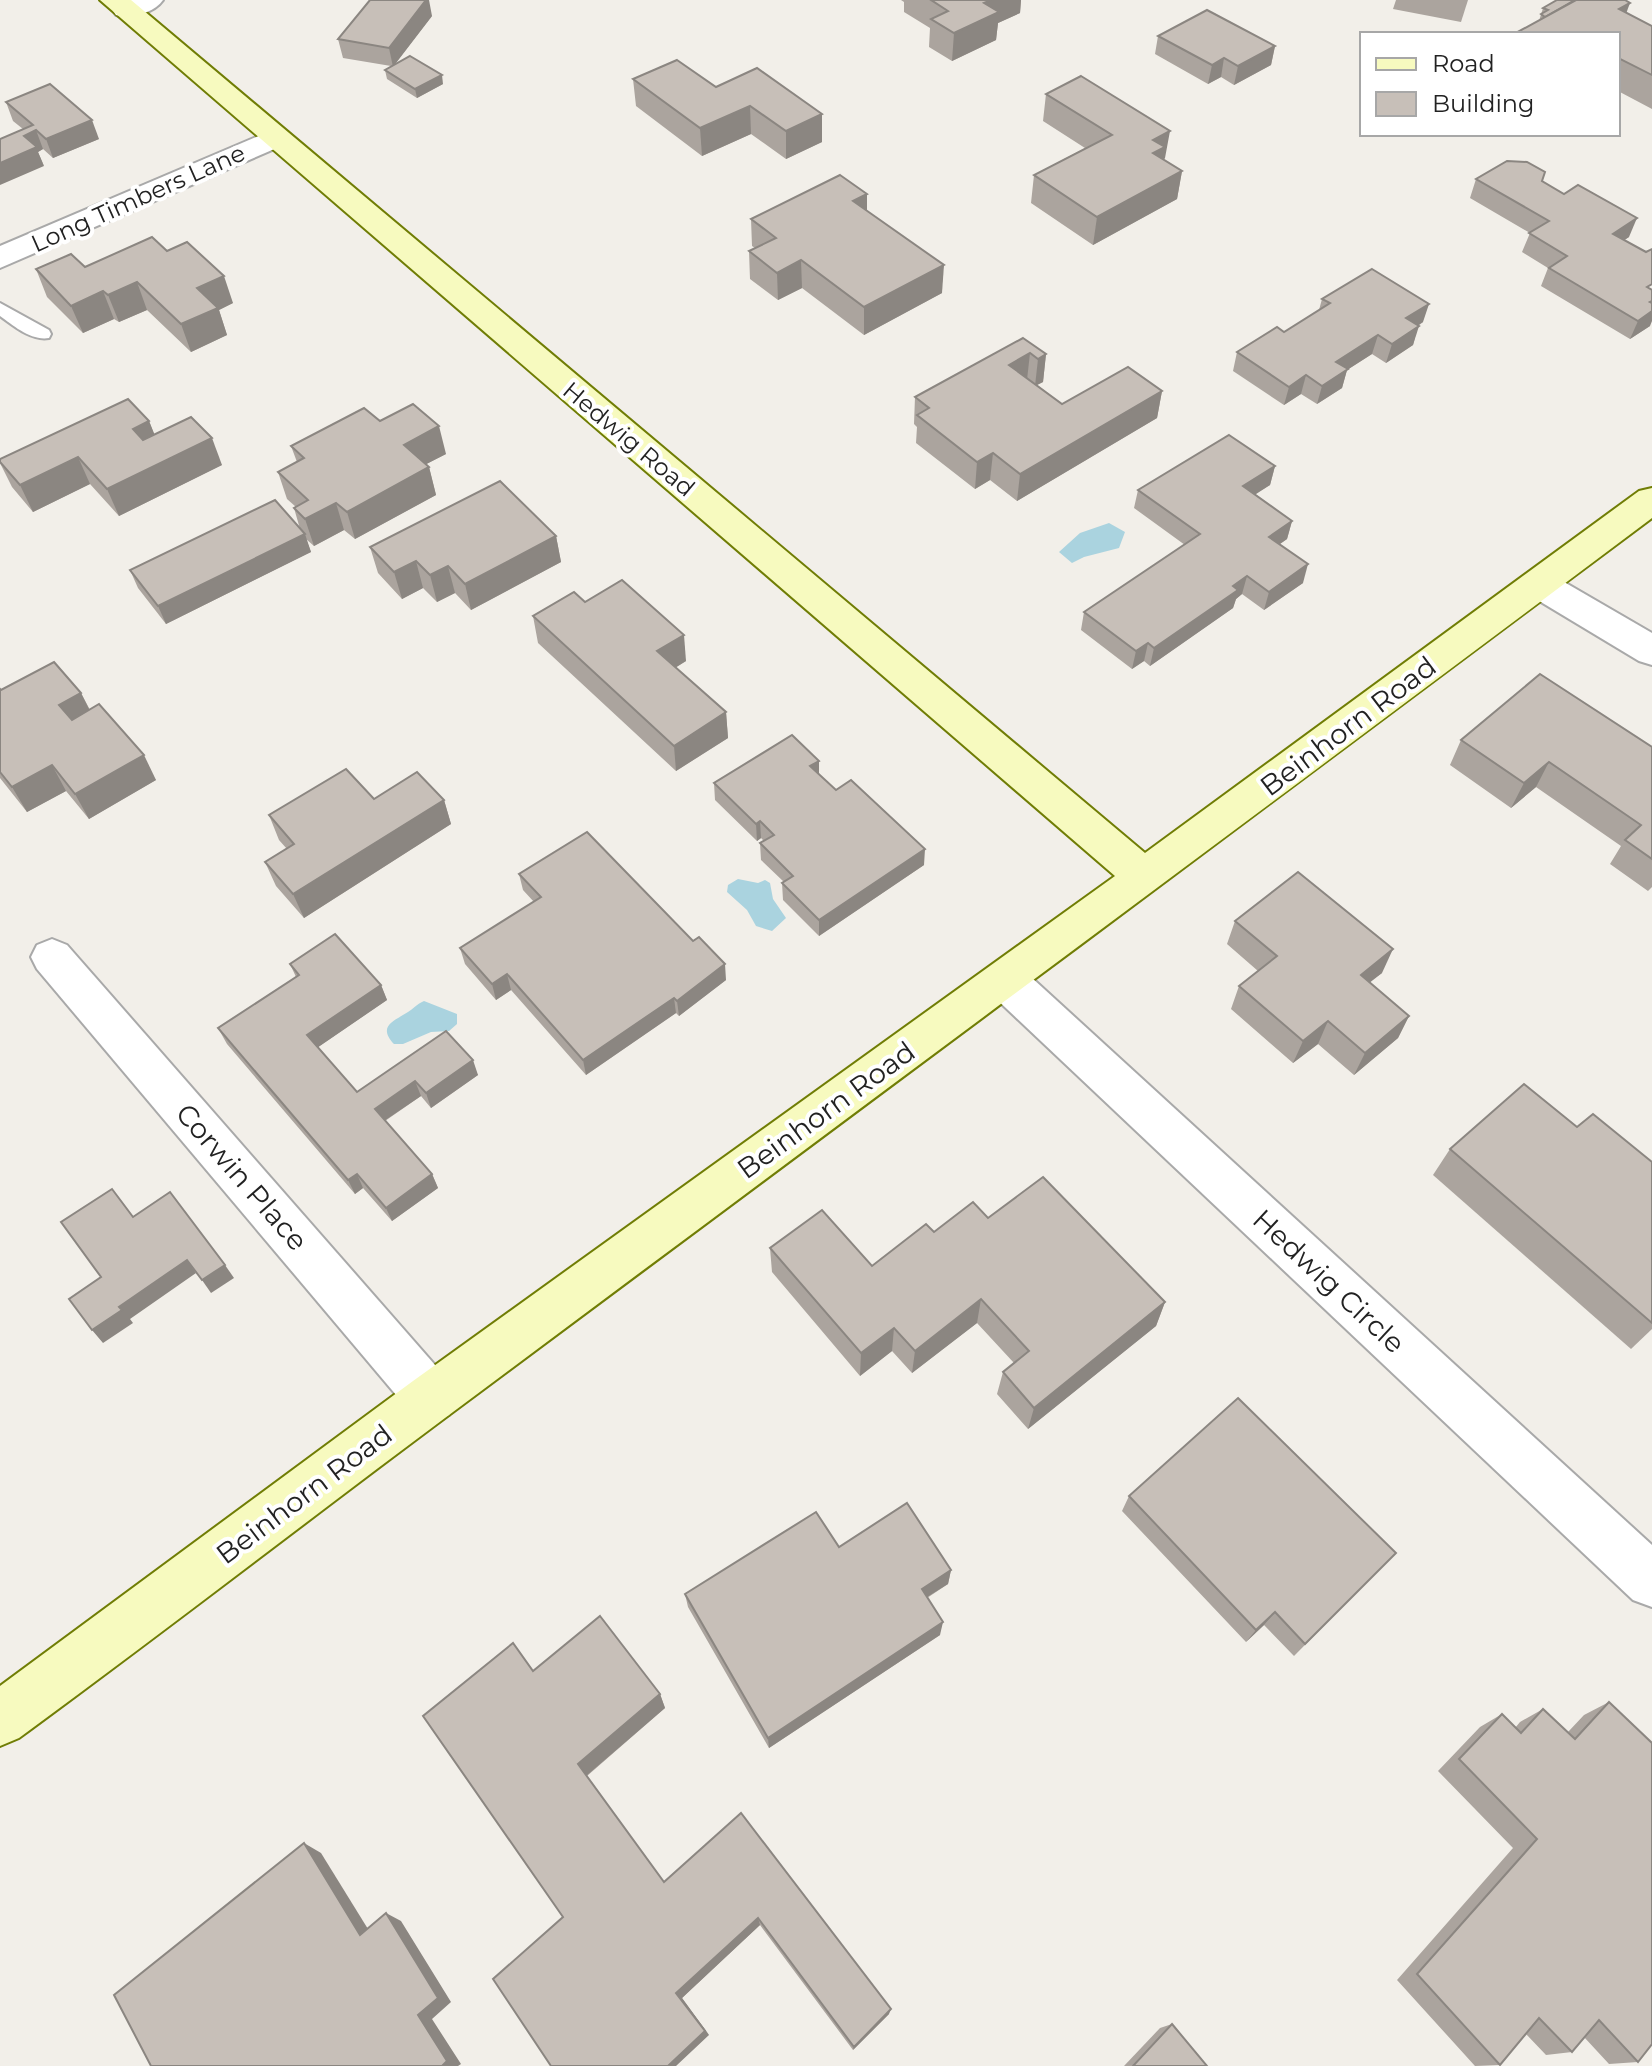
<svg xmlns="http://www.w3.org/2000/svg" width="1652" height="2066" font-family="Montserrat,sans-serif">
  <style>
    .water { fill: #aad3df }
    .lines { fill: none; stroke-linecap: round; stroke-linejoin: round }
    .lane-casing { stroke: #a9a9a9; stroke-width: 4 }
    .street-casing { stroke: #a9a9a9; stroke-width: 4 }
    .secondary-casing { stroke: #707d05; stroke-width: 4 }
    .lane { fill: #fff; fill-rule: evenodd }
    .street { fill: #fff; fill-rule: evenodd }
    .secondary { fill: #f7fabf; fill-rule: evenodd }
    .wall { fill: #aba49e }
    .shaded-wall { fill: #8b8681 }
    .building { fill: #c7bfb8; stroke: #8b8681; stroke-width: 2 }
    .labels { text-anchor: middle; dominant-baseline: central; stroke-width: 8; stroke-linejoin: round; paint-order: stroke }
    .far-street-label { font-size: 24px; fill: #222; stroke: #fff }
    .street-label { font-size: 28px; fill: #222; stroke: #fff }
  </style>
  <rect width="100%" height="100%" fill="#f2efe9"/>
  <g class="water">
    <path d="M1109,523L1125,532L1119,548L1084,557L1072,563L1059,552L1080,533Z"/>
    <path d="M738,879L758,883L765,880L770,883L773,899L786,918L772,931L756,926L747,910L727,892L728,885Z"/>
    <path d="M424,1001L457,1014V1024L449,1031L431,1032L403,1044H394C377,1026 394,1021 408,1012C413,1009 417,1004 424,1001Z"/>
  </g>
  <g class="lines">
    <g class="lane-casing">
      <path id="lane" d="M0,303L49,330L51,334L49,338C31,341 14,326 0,316Z"/>
    </g>
    <g class="street-casing">
      <g id="street">
        <path d="M124,0H163C154,13 131,19 116,15L112,9Z"/>
        <path d="M275,129L286,132L290,138L286,144L0,268V246Z"/>
        <path d="M1539,571L1552,575L1652,633V665L1639,661L1526,593L1521,584L1526,575Z"/>
        <path d="M52,939L67,945L449,1381L456,1398L449,1415L431,1422L413,1415L37,969L31,957L37,945Z"/>
        <path d="M1005,962L1020,967L1652,1545V1607L1633,1600L990,993L983,980L990,967Z"/>
      </g>
    </g>
    <g class="secondary-casing">
      <path id="secondary" d="M100,0H131L1145,853L1639,491L1652,488V518C1253,818 853,1113 453,1412C308,1520 165,1631 19,1738L0,1746V1686L413,1381L1115,876Z"/>
    </g>
    <use href="#lane" class="lane"/>
    <use href="#street" class="street"/>
    <use href="#secondary" class="secondary"/>
  </g>
  <g class="wall">
    <path d="M901,0H1021L1020,13L998,23L996,40L952,61L929,47L930,28L904,12V2Z"/>
    <path d="M1396,0H1468L1461,22L1393,9Z"/>
    <path d="M1543,8L1627,13L1652,26V109L1618,91V34L1539,21Z"/>
    <path d="M432,16L394,65L443,84L417,98L387,79L385,70L391,66L343,58L338,39Z"/>
    <path d="M1158,36L1275,46L1271,65L1234,85L1221,77L1208,84L1155,54Z"/>
    <path d="M633,79L716,87L822,142L786,159L751,134L702,156L636,106Z"/>
    <path d="M1046,94L1165,158L1163,160L1182,171L1177,199L1093,245L1031,203L1034,175L1085,148L1043,121Z"/>
    <path d="M6,102L99,139L53,158L43,149L38,152L44,166L23,129L13,121Z"/>
    <path d="M1476,179L1542,181L1629,237L1624,240L1650,326L1630,339L1541,286L1548,268L1522,252L1530,233L1470,198Z"/>
    <path d="M867,211L942,293L864,335L802,288L778,300L750,279L749,251L755,248L752,246L751,219Z"/>
    <path d="M167,251L233,303L219,310L227,335L191,352L147,310L119,322L114,319L83,333L47,297L36,269L85,267Z"/>
    <path d="M1322,299L1423,322L1418,326L1413,345L1386,363L1372,354L1347,370L1342,388L1317,404L1301,394L1284,405L1233,371L1237,352L1284,332L1319,310Z"/>
    <path d="M1023,338L1046,354L1043,382L1037,385L1062,404L1162,391L1157,418L1017,501L990,480L975,489L916,443L917,427L914,424L915,397Z"/>
    <path d="M149,421L154,434L222,465L119,516L90,484L33,512L12,487L0,463V462Z"/>
    <path d="M380,421L446,454L426,464L429,467L436,495L355,539L344,530L314,546L306,539L311,552L166,624L138,588L130,570L300,529L294,508L296,507L287,499L278,472L297,462L291,446Z"/>
    <path d="M1275,466L1270,485L1255,494L1292,521L1287,539L1280,544L1303,583L1264,610L1242,594L1236,599L1233,608L1150,666L1144,661L1132,669L1081,630L1084,612L1185,545L1134,508L1138,490Z"/>
    <path d="M556,536L561,562L471,610L455,593L437,602L423,588L402,599L378,573L370,547Z"/>
    <path d="M533,616L686,661L675,668L726,712L728,738L676,771L538,643Z"/>
    <path d="M0,689L1,690L81,693L90,710L156,780L89,819L66,791L27,812L0,778Z"/>
    <path d="M1461,740L1652,747V887L1648,891L1610,864L1621,846L1536,787L1511,808L1450,765Z"/>
    <path d="M819,774L836,790L924,865L819,936L783,900L782,883L784,882L761,860L760,843L764,841L761,838L757,841L715,800L714,783Z"/>
    <path d="M374,799L444,800L451,824L304,918L276,886L265,862L287,849L279,840L269,815Z"/>
    <path d="M519,874L726,980L679,1016L676,1013L586,1075L511,990L496,1000L465,964L460,948L534,902L523,890Z"/>
    <path d="M1235,921L1382,973L1369,982L1409,1016L1398,1038L1354,1075L1318,1044L1293,1063L1231,1009L1239,986L1258,971L1227,944Z"/>
    <path d="M290,964L381,985L387,1000L318,1047L357,1092L446,1031L478,1075L431,1108L421,1096L385,1121L432,1174L438,1188L392,1221L363,1188L355,1194L227,1044L218,1028L296,977Z"/>
    <path d="M1577,1127L1652,1162V1329L1631,1349L1433,1175L1450,1149Z"/>
    <path d="M988,1218L1165,1302L1156,1326L1028,1429L997,1394L1003,1372L1014,1363L977,1323L912,1373L892,1351L860,1376L772,1272L770,1248L872,1266L934,1232Z"/>
    <path d="M1129,1496L1396,1553L1294,1656L1264,1625L1246,1642L1122,1511Z"/>
    <path d="M839,1547L951,1570L948,1584L927,1598L940,1635L769,1748L688,1607L685,1594Z"/>
    <path d="M533,1671L660,1694L665,1708L587,1776L664,1882L741,1813L889,2014L853,2050L760,1925L682,1998L709,2035L563,1917Z"/>
    <path d="M1609,1702L1638,2062L1609,2064L1584,2037L1572,2052L1546,2055L1526,2034L1500,2065L1475,2066L1397,1980L1513,1848L1438,1771L1480,1727L1502,1714L1515,1728L1520,1722L1543,1709L1568,1732L1584,1715Z"/>
    <path d="M1172,2024L1207,2066H1124L1160,2028Z"/>
  </g>
  <g class="shaded-wall">
    <path d="M426,0H429L432,16L393,67L389,48Z"/>
    <path d="M991,0H1021L1020,13L998,23L996,40L952,61L954,33L984,3Z"/>
    <path d="M1630,3L1620,30L1619,9Z"/>
    <path d="M1275,46L1271,65L1234,85L1238,66Z"/>
    <path d="M1224,58L1221,77L1208,84L1212,65Z"/>
    <path d="M442,75L443,84L417,98L415,89Z"/>
    <path d="M750,106L751,134L702,156L700,128Z"/>
    <path d="M822,114V142L786,159V131Z"/>
    <path d="M92,120L99,139L53,158L46,139Z"/>
    <path d="M36,130L43,149L38,152L44,166L0,185V163L24,136Z"/>
    <path d="M1170,131L1165,158L1163,160L1148,181L1153,140Z"/>
    <path d="M1182,171L1177,199L1093,245L1097,217Z"/>
    <path d="M867,194V221L853,201Z"/>
    <path d="M1637,218L1629,237L1605,253L1613,234Z"/>
    <path d="M801,260L802,288L778,300L777,273Z"/>
    <path d="M944,265L942,293L864,335V307Z"/>
    <path d="M224,276L233,303L219,310L227,335L191,352L181,324L197,288Z"/>
    <path d="M137,282L147,310L119,322L108,295Z"/>
    <path d="M103,291L114,319L83,333L71,306Z"/>
    <path d="M1652,301V321L1650,326L1630,339L1638,321Z"/>
    <path d="M1429,304L1423,322L1400,337L1406,318Z"/>
    <path d="M1419,326L1413,345L1386,363L1392,344Z"/>
    <path d="M1378,335L1372,354L1347,370L1342,388L1317,404L1322,386L1336,362Z"/>
    <path d="M1030,353L1027,380L1009,365Z"/>
    <path d="M1046,354L1043,382L1035,386L1038,359Z"/>
    <path d="M1306,375L1301,394L1284,405L1289,387Z"/>
    <path d="M1162,391L1157,418L1017,501L1020,474Z"/>
    <path d="M149,421L160,448L144,456L133,429Z"/>
    <path d="M439,426L446,454L411,472L404,445Z"/>
    <path d="M212,438L222,465L119,516L107,489Z"/>
    <path d="M993,453L990,480L975,489L977,462Z"/>
    <path d="M78,457L90,484L33,512L20,485Z"/>
    <path d="M1275,466L1270,485L1239,505L1243,486Z"/>
    <path d="M429,467L436,495L355,539L347,512Z"/>
    <path d="M336,503L344,530L314,546L305,519Z"/>
    <path d="M1292,521L1287,539L1264,555L1269,537Z"/>
    <path d="M305,534L311,552L166,624L158,606Z"/>
    <path d="M556,536L561,562L471,610L465,584Z"/>
    <path d="M416,561L423,588L402,599L394,572Z"/>
    <path d="M1308,564L1303,583L1264,610L1269,592Z"/>
    <path d="M448,566L455,593L437,602L430,575Z"/>
    <path d="M1247,576L1242,594L1236,599L1233,608L1150,666L1154,648Z"/>
    <path d="M684,635L686,661L660,677L657,651Z"/>
    <path d="M1148,643L1144,661L1132,669L1136,651Z"/>
    <path d="M81,693L94,719L73,731L59,705Z"/>
    <path d="M726,712L728,738L676,771L674,746Z"/>
    <path d="M144,755L156,780L89,819L75,794Z"/>
    <path d="M819,761V778L810,766Z"/>
    <path d="M1549,762L1536,787L1511,808L1524,783Z"/>
    <path d="M52,765L66,791L27,812L12,787Z"/>
    <path d="M444,800L451,824L304,918L293,894Z"/>
    <path d="M760,821L761,838L757,841L756,824Z"/>
    <path d="M925,849L924,865L819,936V920Z"/>
    <path d="M1393,949L1382,973L1350,998L1361,975Z"/>
    <path d="M725,964L726,980L679,1016L677,1001Z"/>
    <path d="M507,974L511,990L496,1000L492,984Z"/>
    <path d="M381,985L387,1000L314,1050L307,1035Z"/>
    <path d="M674,998L676,1013L586,1075L583,1060Z"/>
    <path d="M1409,1016L1398,1038L1354,1075L1365,1053Z"/>
    <path d="M1328,1021L1318,1044L1293,1063L1303,1041Z"/>
    <path d="M473,1060L478,1075L431,1108L426,1093Z"/>
    <path d="M415,1081L421,1096L381,1123L375,1109Z"/>
    <path d="M357,1174L363,1188L355,1194L348,1180Z"/>
    <path d="M432,1174L438,1188L392,1221L386,1208Z"/>
    <path d="M187,1260L196,1273L130,1319L133,1323L103,1343L92,1330L119,1307Z"/>
    <path d="M225,1265L234,1278L211,1293L202,1280Z"/>
    <path d="M981,1299L977,1323L912,1373L915,1351Z"/>
    <path d="M1165,1302L1156,1326L1028,1429L1034,1408Z"/>
    <path d="M894,1328L892,1351L860,1376L861,1353Z"/>
    <path d="M951,1570L948,1584L919,1602L922,1589Z"/>
    <path d="M1275,1612L1264,1625L1246,1642L1256,1630Z"/>
    <path d="M943,1622L940,1635L769,1748L768,1738Z"/>
    <path d="M660,1694L665,1708L586,1776L578,1764Z"/>
    <path d="M304,1843L321,1853L376,1942L360,1935Z"/>
    <path d="M386,1913L401,1921L451,2002L432,2019L461,2064L458,2066H442L418,2015Z"/>
    <path d="M758,1918L760,1925L682,1998L709,2035L676,2066H668L676,1993Z"/>
    <path d="M891,2009L889,2014L853,2050L854,2047Z"/>
  </g>
  <g class="building">
    <path d="M370,0H426L389,48L338,39Z"/>
    <path d="M931,0H991L984,3L999,12L954,33L931,19L948,11Z"/>
    <path d="M1557,0H1575L1545,17L1541,14L1548,10L1543,8Z"/>
    <path d="M1576,0H1625L1630,3L1619,9L1652,26V75L1618,58V34H1514Z"/>
    <path d="M1207,10L1275,46L1238,66L1224,58L1212,65L1158,36Z"/>
    <path d="M410,56L442,75L415,89L385,70Z"/>
    <path d="M677,60L716,87L757,68L822,114L786,131L750,106L700,128L633,79Z"/>
    <path d="M1081,76L1170,131L1153,140L1165,147L1153,153L1182,171L1097,217L1034,175L1112,135L1046,94Z"/>
    <path d="M50,84L92,120L46,139L36,130L24,136L37,147L0,163V139L33,125L6,102Z"/>
    <path d="M1507,161L1527,162L1545,172L1542,181L1564,194L1578,185L1637,218L1613,234L1646,252L1652,249V284L1647,287L1652,290V301L1650,302L1652,303V311L1638,321L1549,268L1567,256L1529,233L1549,221L1476,179Z"/>
    <path d="M840,175L867,194L853,201L944,265L864,307L801,260L777,273L749,251L776,238L751,219Z"/>
    <path d="M152,237L167,251L187,242L224,276L197,288L218,308L181,324L137,282L108,295L103,291L71,306L36,269L71,254L85,267Z"/>
    <path d="M1372,269L1429,304L1406,318L1419,326L1392,344L1378,335L1336,362L1348,369L1322,386L1306,375L1289,387L1237,352L1277,327L1284,332L1330,303L1322,299Z"/>
    <path d="M1023,338L1046,354L1038,359L1030,353L1009,365L1062,404L1128,367L1162,391L1020,474L993,453L977,462L917,415L929,408L915,397Z"/>
    <path d="M128,399L149,421L133,429L143,440L191,417L212,438L107,489L78,457L20,485L0,462V459Z"/>
    <path d="M413,404L439,426L404,445L429,467L347,512L336,503L305,519L294,508L308,500L278,472L304,458L291,446L364,408L380,421Z"/>
    <path d="M1229,435L1275,466L1243,486L1292,521L1269,537L1308,564L1269,592L1247,576L1233,586L1238,590L1154,648L1148,643L1136,651L1084,612L1200,534L1138,490Z"/>
    <path d="M500,481L556,536L465,584L448,566L430,575L416,561L394,572L370,547Z"/>
    <path d="M275,500L305,534L158,606L130,570Z"/>
    <path d="M622,580L684,635L657,651L726,712L674,746L533,616L574,592L585,602Z"/>
    <path d="M54,662L81,693L59,705L72,720L99,704L144,755L75,794L52,765L12,787L0,772V689L1,690Z"/>
    <path d="M1540,674L1652,747V859L1625,840L1641,825L1549,762L1524,783L1461,740Z"/>
    <path d="M792,735L819,761L810,766L836,790L851,780L925,849L819,920L782,883L793,876L760,843L774,835L760,821L756,824L714,783Z"/>
    <path d="M346,769L374,799L417,772L444,800L293,894L265,862L294,844L269,815Z"/>
    <path d="M587,832L693,941L699,937L725,964L677,1001L674,998L583,1060L507,974L492,984L460,948L541,897L519,874Z"/>
    <path d="M1298,872L1393,949L1361,975L1409,1016L1365,1053L1328,1021L1303,1041L1239,986L1277,956L1235,921Z"/>
    <path d="M335,934L381,985L307,1035L357,1092L446,1031L473,1060L426,1093L415,1081L375,1109L432,1174L386,1208L357,1174L348,1180L218,1028L299,975L290,964Z"/>
    <path d="M1524,1084L1577,1127L1593,1114L1652,1162V1323L1450,1149Z"/>
    <path d="M1043,1177L1165,1302L1034,1408L1003,1372L1029,1351L981,1299L915,1351L894,1328L861,1353L770,1248L822,1210L872,1266L926,1224L934,1232L973,1202L988,1218Z"/>
    <path d="M112,1189L133,1217L170,1192L225,1265L202,1280L187,1260L119,1307L122,1310L92,1330L69,1299L101,1277L61,1222Z"/>
    <path d="M1238,1398L1396,1553L1305,1644L1275,1612L1256,1630L1129,1496Z"/>
    <path d="M907,1503L951,1570L922,1589L943,1622L768,1738L685,1594L816,1512L839,1547Z"/>
    <path d="M600,1616L660,1694L578,1764L664,1882L741,1813L891,2009L854,2047L758,1918L676,1993L705,2031L668,2066H551L493,1979L563,1917L423,1716L513,1643L533,1671Z"/>
    <path d="M1609,1702L1652,1743V2044L1638,2062L1599,2020L1572,2052L1539,2018L1500,2065L1417,1974L1537,1839L1459,1759L1502,1714L1521,1733L1543,1709L1575,1739Z"/>
    <path d="M304,1843L360,1935L386,1913L438,1998L418,2015L447,2061L442,2066H151L114,1995Z"/>
    <path d="M1172,2024L1207,2066H1133Z"/>
  </g>
  <g class="labels">
    <g class="far-street-label">
      <text transform="translate(138 198) rotate(-24)">Long Timbers Lane</text>
      <text transform="translate(629 439) rotate(40)">Hedwig Road</text>
    </g>
    <g class="street-label">
      <text transform="translate(1348 726) rotate(-37)">Beinhorn Road</text>
      <text transform="translate(826 1110) rotate(-36)">Beinhorn Road</text>
      <text transform="translate(242 1177) rotate(49)">Corwin Place</text>
      <text transform="translate(1329 1281) rotate(43)">Hedwig Circle</text>
      <text transform="translate(304 1494) rotate(-37)">Beinhorn Road</text>
    </g>
  </g>
  <rect x="1360" y="32" width="260" height="104" fill="#ffffff" stroke="#a7a7a7" stroke-width="2"/>
  <rect x="1376" y="58" width="40" height="12" fill="#f7fabf" stroke="#a7a7a7" stroke-width="2"/>
  <text x="1432" y="72" font-size="24" fill="#222222">Road</text>
  <rect x="1376" y="92" width="40" height="24" fill="#c7bfb8" stroke="#a7a7a7" stroke-width="2"/>
  <text x="1432" y="112" font-size="24" fill="#222222">Building</text>
</svg>
